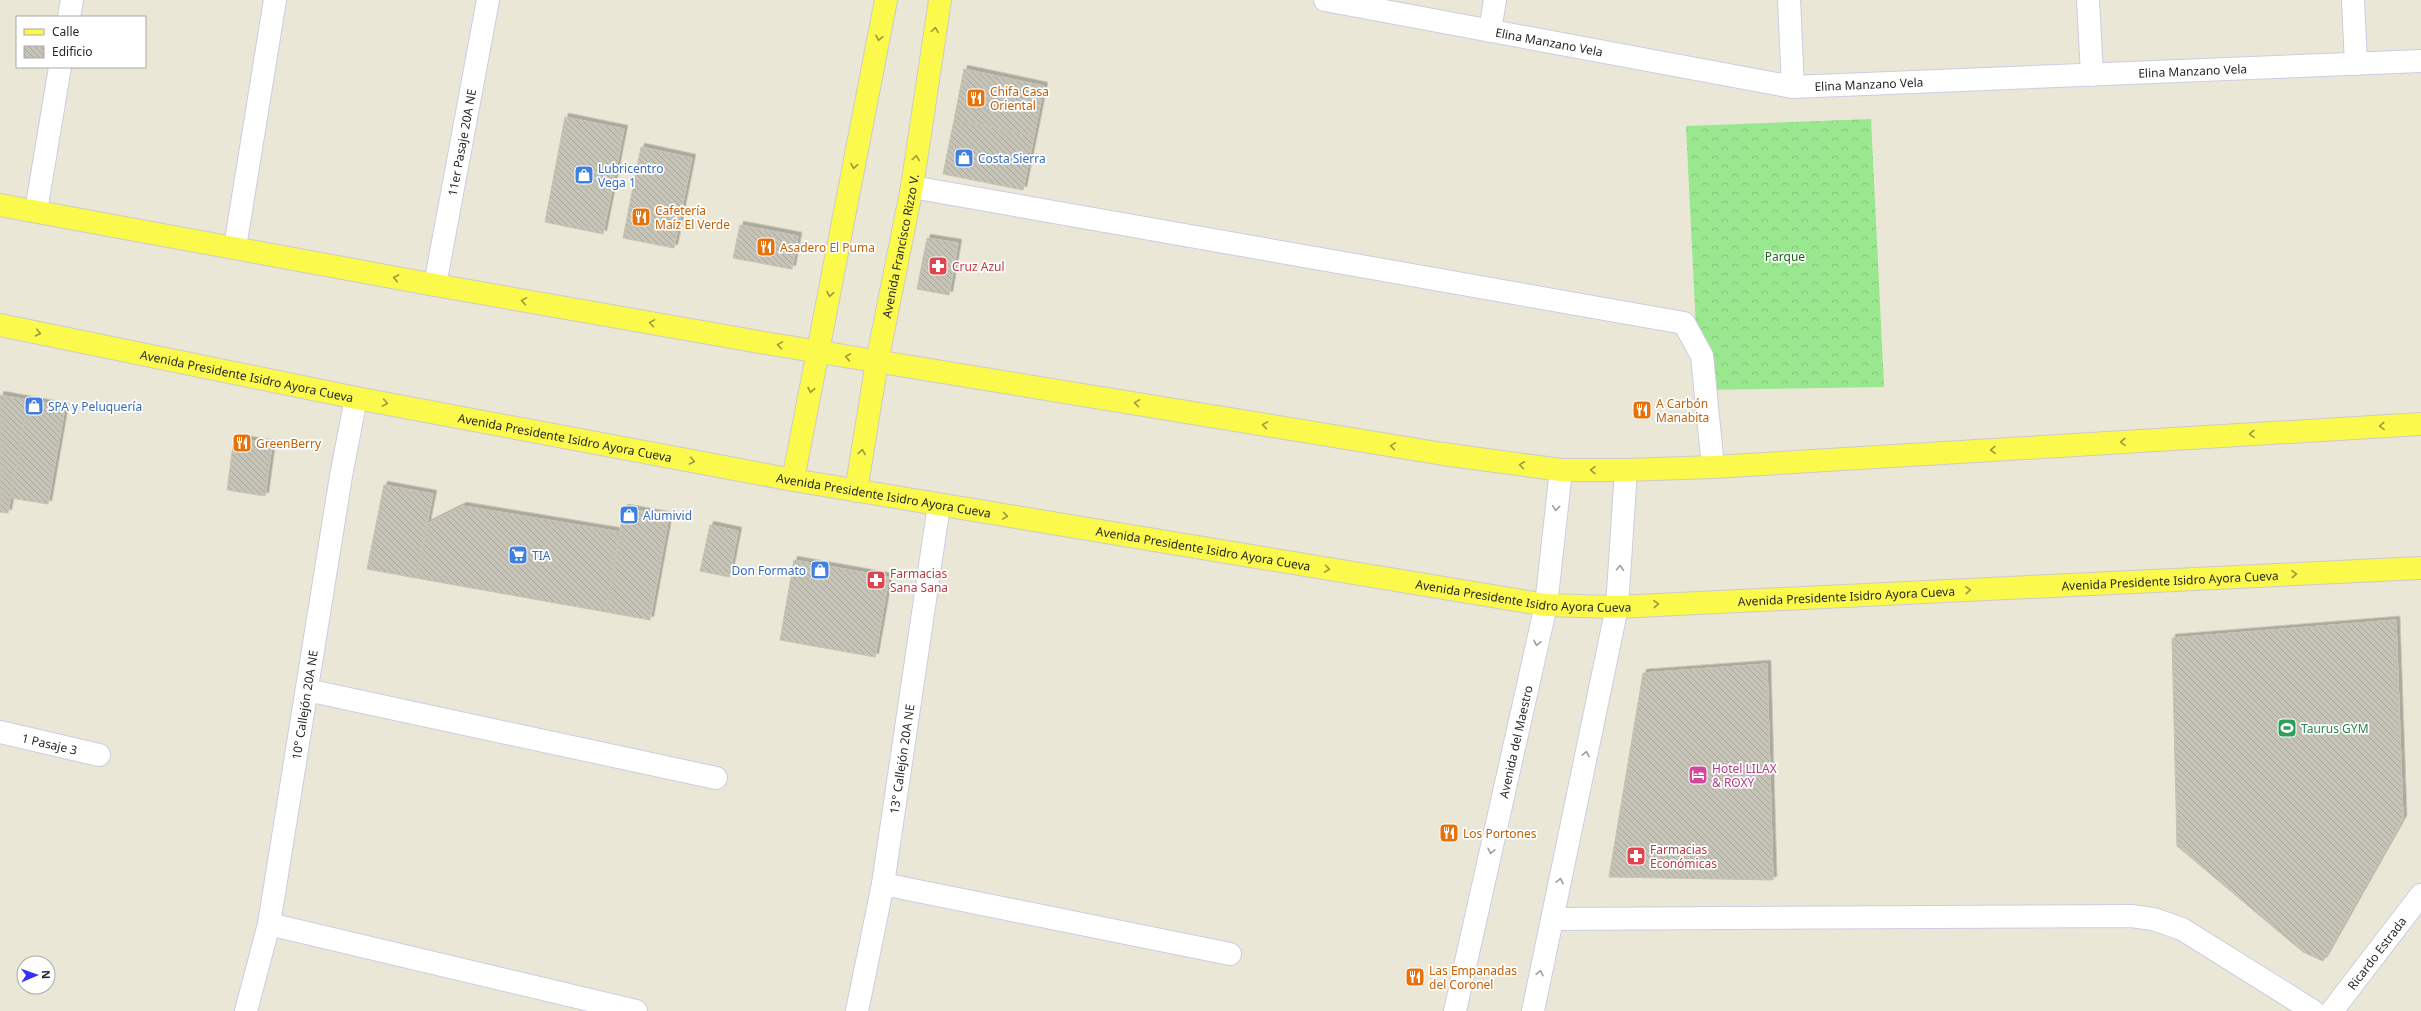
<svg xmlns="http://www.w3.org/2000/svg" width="2421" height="1011" font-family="'Noto Sans',sans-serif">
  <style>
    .forest { fill: url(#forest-crowns) }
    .building { fill: url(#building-back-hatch); stroke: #c6c3b1; filter: url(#shadow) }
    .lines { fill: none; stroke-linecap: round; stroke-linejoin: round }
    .minor-casing { stroke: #cdcce2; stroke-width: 24 }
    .major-casing { stroke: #cbcbcb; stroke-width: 24 }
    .minor { stroke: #fff; stroke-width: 22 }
    .major { stroke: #fbf94c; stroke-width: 22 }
    .oneway { stroke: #9c9a3b }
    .oneway2 { stroke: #9e9e9e }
    .labels { text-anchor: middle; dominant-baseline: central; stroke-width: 3.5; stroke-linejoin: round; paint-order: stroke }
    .street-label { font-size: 12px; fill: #272727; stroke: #fff }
    .food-label { font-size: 12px; fill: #c56008; stroke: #fff; text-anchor: start }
    .shop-label { font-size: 12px; fill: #366cbe; stroke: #fff; text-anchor: start }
    .park-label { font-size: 12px; fill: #136814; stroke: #fff }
    .health-label { font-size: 12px; fill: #be3a42; stroke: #fff; text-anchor: start }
    .leisure-label { font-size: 12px; fill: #27864d; stroke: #fff; text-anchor: start }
    .hotel-label { font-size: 12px; fill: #b23c85; stroke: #fff; text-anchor: start }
  </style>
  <defs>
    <pattern id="forest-crowns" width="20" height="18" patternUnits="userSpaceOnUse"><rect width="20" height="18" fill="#99e78e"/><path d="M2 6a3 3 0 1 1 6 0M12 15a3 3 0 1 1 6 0" fill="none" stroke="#84c67a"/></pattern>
    <pattern id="building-back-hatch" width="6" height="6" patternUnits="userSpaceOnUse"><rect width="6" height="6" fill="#c6c3b7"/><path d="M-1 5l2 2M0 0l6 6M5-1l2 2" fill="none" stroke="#aaa89d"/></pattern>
    <filter id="shadow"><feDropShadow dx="3.5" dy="-3.5" stdDeviation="0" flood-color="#0004"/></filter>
  </defs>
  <rect width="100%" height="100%" fill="#ebe7d7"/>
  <path class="forest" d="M1871,119L1884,387L1699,390L1686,126Z"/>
  <g class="building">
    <path d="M964,69L1044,86L1034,136L954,120Z"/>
    <path d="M565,117L624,129L603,234L545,222Z"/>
    <path d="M954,120L1034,136L1023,190L943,174Z"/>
    <path d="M641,147L692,158L674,248L623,238Z"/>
    <path d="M740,225L798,236L792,269L733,258Z"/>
    <path d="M927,238L958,243L949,295L917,289Z"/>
    <path d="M0,395L28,400L8,513L0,512Z"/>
    <path d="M28,400L65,407L48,504L11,498Z"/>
    <path d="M234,438L272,444L265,496L227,490Z"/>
    <path d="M384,485L433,494L416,578L367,569Z"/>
    <path d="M463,506L620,532L606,612L416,578L427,524Z"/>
    <path d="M624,508L669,516L650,620L606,612Z"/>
    <path d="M710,525L738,531L729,577L700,571Z"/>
    <path d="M794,560L889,577L875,657L780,640Z"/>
    <path d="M2396,620L2403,819L2323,961L2303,952L2177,846L2172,638Z"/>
    <path d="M1767,664L1773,880L1609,877L1643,673Z"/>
  </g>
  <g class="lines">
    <g class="minor-casing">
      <g id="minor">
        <path id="s1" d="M1325,0L1793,87L2421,61"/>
        <path d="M1789,0L1793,87"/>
        <path d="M2088,0L2092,75"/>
        <path d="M2353,0L2356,64"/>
        <path d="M69,17L72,0"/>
        <path d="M1490,31L1495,0"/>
        <path d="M912,187L1684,323L1702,356L1713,467"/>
        <path d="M36,211L60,67"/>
        <path d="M235,247L275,0"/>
        <path id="s2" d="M435,285L488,0"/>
        <path d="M307,690L716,778"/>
        <path id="s3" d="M0,732L99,755"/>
        <path d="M883,884L1230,954"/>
        <path d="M1552,919L2131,916L2153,919L2182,929L2313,1011"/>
        <path d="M269,924L636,1011"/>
        <path id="s4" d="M246,1011L269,924L341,476L356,398"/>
        <path id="s5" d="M857,1011L883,884L939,505"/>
        <path id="s6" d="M1455,1011L1546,605L1561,470"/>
        <path d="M1533,1011L1617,607L1626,470"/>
        <path id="s7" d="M2332,1011L2421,895"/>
      </g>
    </g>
    <g class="major-casing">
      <g id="major">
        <path d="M0,205L435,285L765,343L1443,454L1561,470H1626L1713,467L2421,424"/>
        <path id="s8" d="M0,325L356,398L793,480L1546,605L1617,607L2421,568"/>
        <path d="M793,480L886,0"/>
        <path id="s9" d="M856,491L877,362L912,187L940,0"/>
      </g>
    </g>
    <use href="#minor" class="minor"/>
    <use href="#major" class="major"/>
  </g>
  <defs><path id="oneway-chevron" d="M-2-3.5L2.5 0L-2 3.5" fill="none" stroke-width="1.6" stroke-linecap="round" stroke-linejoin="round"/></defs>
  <g class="oneway">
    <use href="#oneway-chevron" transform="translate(935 30) rotate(-82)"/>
    <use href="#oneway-chevron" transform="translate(879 38) rotate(101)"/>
    <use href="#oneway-chevron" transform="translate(916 158) rotate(-82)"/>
    <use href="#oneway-chevron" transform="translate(854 166) rotate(101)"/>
    <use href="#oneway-chevron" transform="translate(396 278) rotate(-169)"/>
    <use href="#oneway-chevron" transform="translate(830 294) rotate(101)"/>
    <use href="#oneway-chevron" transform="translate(524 301) rotate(-170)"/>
    <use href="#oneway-chevron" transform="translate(652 323) rotate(-170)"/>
    <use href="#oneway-chevron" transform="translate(38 333) rotate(12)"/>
    <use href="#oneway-chevron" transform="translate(780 345) rotate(-171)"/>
    <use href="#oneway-chevron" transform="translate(848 357) rotate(-170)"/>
    <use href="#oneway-chevron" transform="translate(811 390) rotate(101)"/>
    <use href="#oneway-chevron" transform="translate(385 403) rotate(11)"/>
    <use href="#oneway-chevron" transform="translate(1137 403) rotate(-171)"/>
    <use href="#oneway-chevron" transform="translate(1265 425) rotate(-171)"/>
    <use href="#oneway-chevron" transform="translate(2382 426) rotate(177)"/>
    <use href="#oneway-chevron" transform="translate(2252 434) rotate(177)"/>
    <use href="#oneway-chevron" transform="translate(2123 442) rotate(177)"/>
    <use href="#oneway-chevron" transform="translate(1393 446) rotate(-171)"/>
    <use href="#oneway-chevron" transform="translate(1993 450) rotate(177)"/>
    <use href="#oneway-chevron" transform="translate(862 452) rotate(-81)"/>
    <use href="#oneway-chevron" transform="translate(692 461) rotate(11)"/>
    <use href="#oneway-chevron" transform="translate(1522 465) rotate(-172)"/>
    <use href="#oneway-chevron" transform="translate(1593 470) rotate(-179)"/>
    <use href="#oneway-chevron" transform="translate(1005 516) rotate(9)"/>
    <use href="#oneway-chevron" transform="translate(1327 569) rotate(9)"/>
    <use href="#oneway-chevron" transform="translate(2294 574) rotate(-3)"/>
    <use href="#oneway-chevron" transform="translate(1968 590) rotate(-3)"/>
    <use href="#oneway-chevron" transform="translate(1656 604) rotate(-3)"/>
  </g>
  <g class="oneway2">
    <use href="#oneway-chevron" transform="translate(1556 508) rotate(96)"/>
    <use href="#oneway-chevron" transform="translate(1620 568) rotate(-86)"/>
    <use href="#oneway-chevron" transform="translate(1537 643) rotate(102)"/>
    <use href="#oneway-chevron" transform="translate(1586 754) rotate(-78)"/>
    <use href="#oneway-chevron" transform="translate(1491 851) rotate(103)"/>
    <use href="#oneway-chevron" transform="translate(1560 881) rotate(-78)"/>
    <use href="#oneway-chevron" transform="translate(1540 973) rotate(-78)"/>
  </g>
  <defs>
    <g id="restaurant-square" transform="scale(1)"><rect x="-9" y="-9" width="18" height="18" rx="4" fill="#e8710a" stroke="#fff"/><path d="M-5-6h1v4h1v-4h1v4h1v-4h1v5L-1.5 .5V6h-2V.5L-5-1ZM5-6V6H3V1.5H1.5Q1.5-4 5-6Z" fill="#fff"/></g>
    <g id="shop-square" transform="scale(1)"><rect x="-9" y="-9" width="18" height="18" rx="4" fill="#3f7fe0" stroke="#fff"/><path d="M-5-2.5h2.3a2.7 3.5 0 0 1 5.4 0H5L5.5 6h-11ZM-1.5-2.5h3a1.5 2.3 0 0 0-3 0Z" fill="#fff"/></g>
    <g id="pharmacy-square" transform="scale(1)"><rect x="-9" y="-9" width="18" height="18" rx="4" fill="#e0444e" stroke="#fff"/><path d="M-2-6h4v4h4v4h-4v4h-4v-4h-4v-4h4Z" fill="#fff"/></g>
    <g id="supermarket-square" transform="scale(1)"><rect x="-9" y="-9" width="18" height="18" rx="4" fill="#3f7fe0" stroke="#fff"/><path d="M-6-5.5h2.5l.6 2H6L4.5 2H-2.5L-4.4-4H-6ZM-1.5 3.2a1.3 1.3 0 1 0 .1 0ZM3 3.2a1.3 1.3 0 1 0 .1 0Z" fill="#fff"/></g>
    <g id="stadium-square" transform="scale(1)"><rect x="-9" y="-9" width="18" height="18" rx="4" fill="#2e9e5b" stroke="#fff"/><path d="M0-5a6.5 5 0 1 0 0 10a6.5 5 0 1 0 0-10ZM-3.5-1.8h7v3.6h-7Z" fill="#fff"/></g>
    <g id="hotel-square" transform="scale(1)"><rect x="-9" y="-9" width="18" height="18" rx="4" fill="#d1479c" stroke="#fff"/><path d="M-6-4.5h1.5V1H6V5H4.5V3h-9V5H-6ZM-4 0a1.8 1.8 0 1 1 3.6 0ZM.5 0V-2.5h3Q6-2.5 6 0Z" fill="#fff"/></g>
  </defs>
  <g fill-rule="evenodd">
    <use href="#restaurant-square" x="976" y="98"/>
    <use href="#shop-square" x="964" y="158"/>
    <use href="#shop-square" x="584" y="175"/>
    <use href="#restaurant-square" x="641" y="217"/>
    <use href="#restaurant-square" x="766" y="247"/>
    <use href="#pharmacy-square" x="938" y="266"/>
    <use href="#shop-square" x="34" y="406"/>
    <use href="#restaurant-square" x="1642" y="410"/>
    <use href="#restaurant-square" x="242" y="443"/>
    <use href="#shop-square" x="629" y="515"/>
    <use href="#supermarket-square" x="518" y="555"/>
    <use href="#shop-square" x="820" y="570"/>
    <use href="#pharmacy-square" x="876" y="580"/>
    <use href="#stadium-square" x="2287" y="728"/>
    <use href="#hotel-square" x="1698" y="775"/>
    <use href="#restaurant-square" x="1449" y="833"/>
    <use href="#pharmacy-square" x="1636" y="856"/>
    <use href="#restaurant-square" x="1415" y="977"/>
  </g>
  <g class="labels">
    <g class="street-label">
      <text stroke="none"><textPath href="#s1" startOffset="228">Elina Manzano Vela</textPath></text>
      <text stroke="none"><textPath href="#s1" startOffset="876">Elina Manzano Vela</textPath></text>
      <text stroke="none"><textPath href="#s1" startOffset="552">Elina Manzano Vela</textPath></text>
      <text stroke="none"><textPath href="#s2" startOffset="145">11er Pasaje 20A NE</textPath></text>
      <text stroke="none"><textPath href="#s9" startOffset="249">Avenida Francisco Rizzo V.</textPath></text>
      <text stroke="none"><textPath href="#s8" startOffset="252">Avenida Presidente Isidro Ayora Cueva</textPath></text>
      <text stroke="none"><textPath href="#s8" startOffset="576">Avenida Presidente Isidro Ayora Cueva</textPath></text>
      <text stroke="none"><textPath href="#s8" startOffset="900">Avenida Presidente Isidro Ayora Cueva</textPath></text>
      <text stroke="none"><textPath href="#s8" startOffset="1224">Avenida Presidente Isidro Ayora Cueva</textPath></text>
      <text stroke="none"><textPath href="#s8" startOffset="2196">Avenida Presidente Isidro Ayora Cueva</textPath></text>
      <text stroke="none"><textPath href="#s8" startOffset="1548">Avenida Presidente Isidro Ayora Cueva</textPath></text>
      <text stroke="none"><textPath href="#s8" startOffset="1872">Avenida Presidente Isidro Ayora Cueva</textPath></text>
      <text stroke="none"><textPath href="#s4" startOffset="312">10° Callejón 20A NE</textPath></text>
      <text stroke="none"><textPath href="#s6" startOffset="276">Avenida del Maestro</textPath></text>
      <text stroke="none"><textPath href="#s3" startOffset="51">1 Pasaje 3</textPath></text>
      <text stroke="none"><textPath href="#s5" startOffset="256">13° Callejón 20A NE</textPath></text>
      <text stroke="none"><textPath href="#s7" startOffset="73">Ricardo Estrada</textPath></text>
    </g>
    <g class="food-label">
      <text x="990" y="91">Chifa Casa<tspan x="990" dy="14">Oriental</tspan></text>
      <text x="655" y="210">Cafetería<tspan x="655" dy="14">Maíz El Verde</tspan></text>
      <text x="780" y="247">Asadero El Puma</text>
      <text x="1656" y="403">A Carbón<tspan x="1656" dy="14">Manabita</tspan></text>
      <text x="256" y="443">GreenBerry</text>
      <text x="1463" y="833">Los Portones</text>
      <text x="1429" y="970">Las Empanadas<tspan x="1429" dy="14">del Coronel</tspan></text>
    </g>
    <g class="shop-label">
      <text x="978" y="158">Costa Sierra</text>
      <text x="598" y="168">Lubricentro<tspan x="598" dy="14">Vega 1</tspan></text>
      <text x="48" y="406">SPA y Peluquería</text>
      <text x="643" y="515">Alumivid</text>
      <text x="532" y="555">TIA</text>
      <text x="806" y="570" text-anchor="end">Don Formato</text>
    </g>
    <g class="park-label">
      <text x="1785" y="256">Parque</text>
    </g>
    <g class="health-label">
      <text x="952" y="266">Cruz Azul</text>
      <text x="890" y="573">Farmacias<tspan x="890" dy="14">Sana Sana</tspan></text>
      <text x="1650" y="849">Farmacias<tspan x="1650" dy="14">Económicas</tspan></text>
    </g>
    <g class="leisure-label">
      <text x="2301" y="728">Taurus GYM</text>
    </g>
    <g class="hotel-label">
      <text x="1712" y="768">Hotel LILAX<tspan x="1712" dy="14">&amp; ROXY</tspan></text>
    </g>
  </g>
  <rect x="16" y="16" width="130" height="52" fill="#ffffff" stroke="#a9a9a9"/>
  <rect x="24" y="29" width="20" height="6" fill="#fbf94c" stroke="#a9a9a9"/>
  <text x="52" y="36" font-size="12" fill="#272727">Calle</text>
  <rect x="24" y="46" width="20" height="12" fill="url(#building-back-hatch)" stroke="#a9a9a9"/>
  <text x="52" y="56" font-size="12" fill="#272727">Edificio</text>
  <g transform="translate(36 975) rotate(88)"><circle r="19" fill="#ffffff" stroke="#a9a9a9"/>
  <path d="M0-3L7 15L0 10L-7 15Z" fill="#3730ff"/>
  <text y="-6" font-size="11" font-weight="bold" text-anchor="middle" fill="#272727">N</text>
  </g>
</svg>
